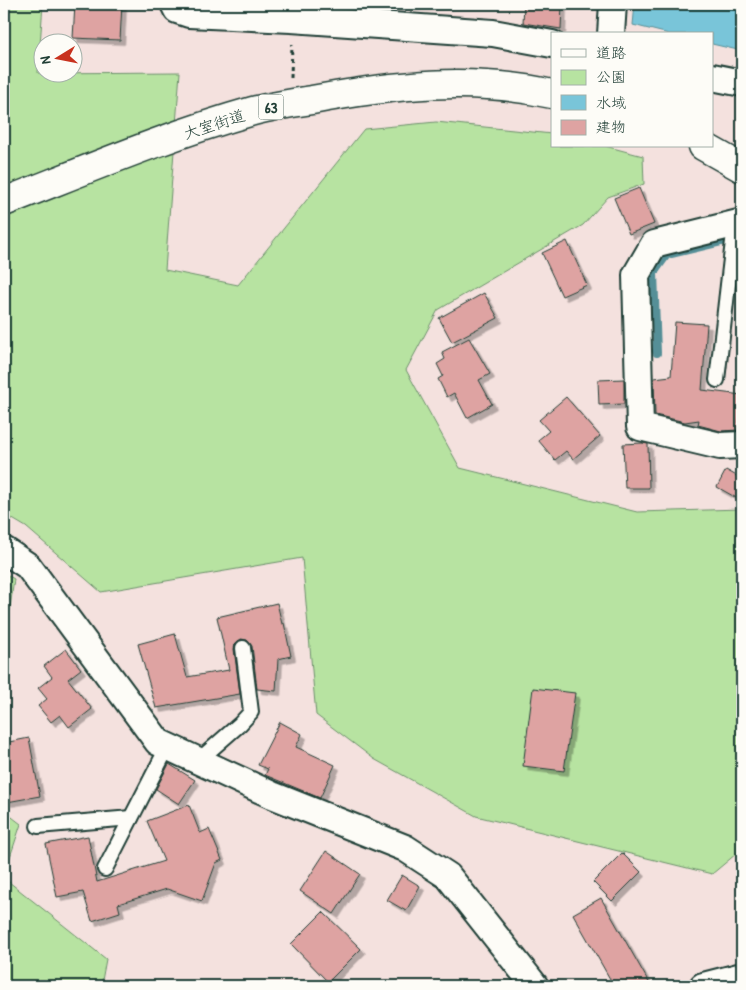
<svg xmlns="http://www.w3.org/2000/svg" width="746" height="990" font-family="'Patrick Hand','Klee One',sans-serif">
  <style>
    .green { fill: #b7e3a1; stroke: #6b906a }
    .water { fill: #79c5d9; stroke: #558f97 }
    .lines { fill: none; stroke-linecap: round; stroke-linejoin: round }
    .stream { stroke: #558f97; stroke-width: 8 }
    .building { fill: #dea3a2; stroke: #1f3d34; filter: url(#shadow) }
    .service-casing { stroke: #1f3d34; stroke-width: 18 }
    .minor-casing { stroke: #1f3d34; stroke-width: 30 }
    .primary-casing { stroke: #1f3d34; stroke-width: 31 }
    .path { stroke: #1f3d34; stroke-width: 3; stroke-dasharray: 4 4; stroke-linecap: butt }
    .service { stroke: #fdfcf7; stroke-width: 14 }
    .minor { stroke: #fdfcf7; stroke-width: 26 }
    .primary { stroke: #fdfcf7; stroke-width: 28 }
    .labels { text-anchor: middle; dominant-baseline: central; stroke-width: 4; stroke-linejoin: round; paint-order: stroke }
    .shield { fill: #fdfcf7; stroke: #62766e; stroke-width: 1 }
    .shield-label { font-size: 15px; font-weight: bold; fill: #1f3d34 }
    .street-label { font-size: 16px; fill: #1f3d34; stroke: #fdfcf7 }
  </style>
  <defs>
    <filter id="shadow"><feDropShadow dx="4.5" dy="4.5" stdDeviation="0" flood-color="#0004"/></filter>
  </defs>
  <rect width="100%" height="100%" fill="#f4e1de"/>
  <filter id="ink" filterUnits="userSpaceOnUse"><feTurbulence type="fractalNoise" baseFrequency=".02" numOctaves="2"/><feDisplacementMap in="SourceGraphic" scale="10" xChannelSelector="R" yChannelSelector="G"/><feConvolveMatrix kernelMatrix="1 2 1 2 8 2 1 2 1" color-interpolation-filters="sRGB"/></filter>
  <g filter="url(#ink)">
    <g class="green">
      <path d="M4,4H43L38,73L180,72L165,270L238,285L364,129L436,122L552,134V146H605L643,156L644,184L608,197L583,225L438,310L406,370L460,468L637,512L742,509V849L712,874L476,816L374,759L316,715L302,558L101,592L26,527L4,514Z"/>
      <path d="M4,573L14,579L4,651Z"/>
      <path d="M4,811L21,824L4,875Z"/>
      <path d="M4,878L106,959L101,986H4Z"/>
    </g>
    <path class="water" d="M635,4H742V51L712,44V34H669L633,25Z"/>
    <g class="lines">
      <path class="stream" d="M657,353L654,273L667,255L742,237"/>
    </g>
    <g class="building">
      <path d="M75,4H122L120,40L73,38Z"/>
      <path d="M524,4H562L561,29L523,23Z"/>
      <path d="M639,188L654,224L629,234L614,198Z"/>
      <path d="M567,241L587,285L562,296L542,253Z"/>
      <path d="M484,293L498,318L452,342L439,318Z"/>
      <path d="M675,322L707,324L702,390L742,395L738,430L721,431L698,425L699,420L685,422L655,415L654,378L671,376Z"/>
      <path d="M469,338L490,374L479,380L492,404L467,418L454,393L447,397L438,379L443,376L437,364L445,359L442,352Z"/>
      <path d="M624,379V404L599,405L598,380Z"/>
      <path d="M566,397L600,436L573,459L566,451L555,460L538,440L549,431L539,420Z"/>
      <path d="M642,443L648,444L649,488H625L623,444Z"/>
      <path d="M726,470L742,479V501L717,487Z"/>
      <path d="M277,603L282,624L284,623L291,656L278,659L276,691L257,689L252,646L247,640L241,639L235,644L234,649L240,694L156,708L138,644L175,634L187,677L229,670L217,617Z"/>
      <path d="M66,649L81,669L68,679L92,709L69,727L60,715L51,722L38,706L47,699L38,688L52,677L44,666Z"/>
      <path d="M533,688L575,693L564,771L523,766Z"/>
      <path d="M280,722L302,734L296,747L335,765L320,798L265,775L268,769L258,765Z"/>
      <path d="M29,738L40,796L7,802L4,784V743Z"/>
      <path d="M169,764L195,780L179,804L156,789Z"/>
      <path d="M189,805L200,833L209,829L222,860L216,863L202,901L167,889L118,904L120,912L92,921L83,892L57,897L46,844L88,836L97,882L164,861L147,821Z"/>
      <path d="M326,851L360,874L334,914L300,891Z"/>
      <path d="M622,853L641,872L612,901L593,882Z"/>
      <path d="M402,875L420,886L406,911L387,900Z"/>
      <path d="M601,898L651,986H614L573,914Z"/>
      <path d="M323,912L361,949L328,982L291,944Z"/>
    </g>
    <g class="lines">
      <g class="service-casing">
        <g id="service">
          <path d="M717,380L735,224"/>
          <path d="M199,760L240,724L251,712L243,648"/>
          <path d="M38,826L131,818"/>
          <path d="M105,869L168,746"/>
        </g>
      </g>
      <g class="minor-casing">
        <g id="minor">
          <path d="M174,4L177,10L189,14L291,19L493,33L552,44"/>
          <path d="M611,34L613,4"/>
          <path d="M712,77L742,83"/>
          <path d="M742,222L654,244L636,275L640,427L720,446L742,445"/>
          <path d="M4,550L28,566L158,742L272,795L405,848L448,876L535,986"/>
          <path d="M703,986L742,976"/>
        </g>
      </g>
      <g class="primary-casing">
        <g id="primary">
          <path d="M703,146L742,168"/>
          <path d="M4,202C86,170 168,135 253,111C272,106 292,103 312,100C392,85 472,76 552,94"/>
        </g>
      </g>
      <path class="path" d="M291,78L292,44"/>
      <use href="#service" class="service"/>
      <use href="#minor" class="minor"/>
      <use href="#primary" class="primary"/>
    </g>
  </g>
  <g class="labels">
    <rect class="shield" x="258.5" y="94.5" width="25" height="25" rx="4"/>
    <g class="shield-label">
      <text x="271" y="107">63</text>
    </g>
    <g class="street-label">
      <text transform="translate(214 124) rotate(-18)">大室街道</text>
    </g>
  </g>
  <rect width="746" height="990" fill="none" stroke="#fdfcf7" stroke-width="20"/>
  <rect x="10" y="10" width="726" height="970" fill="none" stroke="#1f3d34" stroke-width="2" filter="url(#ink)"/>
  <rect x="551" y="32" width="162" height="115" fill="#fdfcf7" stroke="#a4b0a9"/>
  <rect x="561" y="49" width="25" height="8" fill="#fdfcf7" stroke="#a4b0a9"/>
  <text x="596" y="58" font-size="15" fill="#1f3d34">道路</text>
  <rect x="561" y="70" width="25" height="15" fill="#b7e3a1" stroke="#a4b0a9"/>
  <text x="596" y="82" font-size="15" fill="#1f3d34">公園</text>
  <rect x="561" y="95" width="25" height="15" fill="#79c5d9" stroke="#a4b0a9"/>
  <text x="596" y="108" font-size="15" fill="#1f3d34">水域</text>
  <rect x="561" y="120" width="25" height="15" fill="#dea3a2" stroke="#a4b0a9"/>
  <text x="596" y="132" font-size="15" fill="#1f3d34">建物</text>
  <g transform="translate(58 58) rotate(260)"><circle r="24" fill="#fdfcf7" stroke="#a4b0a9"/>
  <path d="M0-4L9 19L0 12L-9 19Z" fill="#c8321e"/>
  <text y="-8" font-size="14" font-weight="bold" text-anchor="middle" fill="#1f3d34">N</text>
  </g>
</svg>
